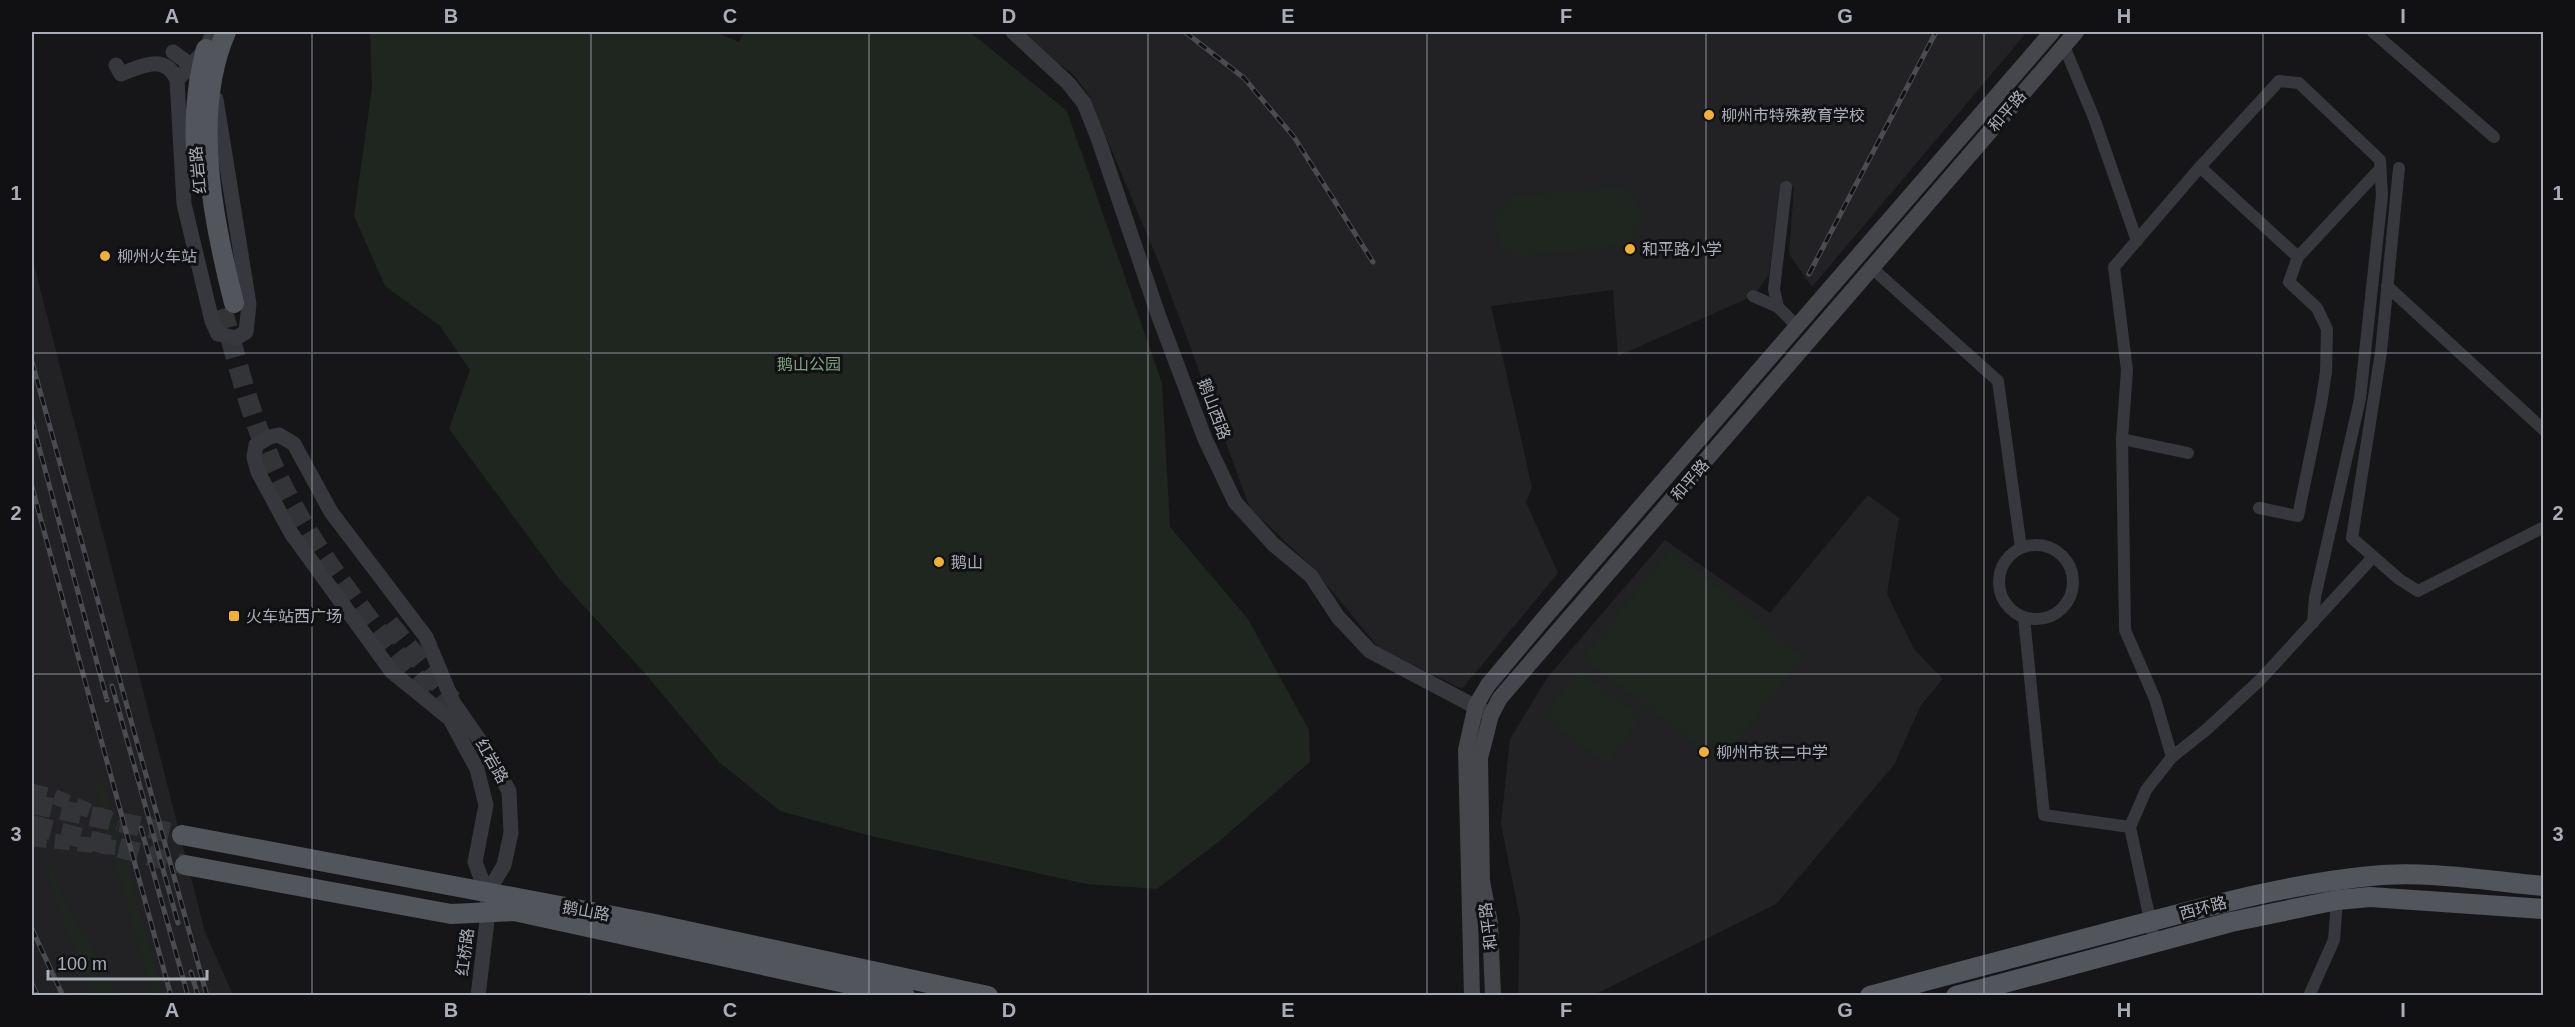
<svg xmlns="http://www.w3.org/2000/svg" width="2575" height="1027" font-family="Arial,'Noto Sans SC',sans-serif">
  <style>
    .built { fill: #222225 }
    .green { fill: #1e261f }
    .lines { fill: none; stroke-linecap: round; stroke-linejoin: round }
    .tertiary-tunnel { stroke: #333438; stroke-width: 15; stroke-dasharray: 15 8; stroke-linecap: butt }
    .primary-tunnel { stroke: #333438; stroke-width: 20; stroke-dasharray: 20 10; stroke-linecap: butt }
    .minor { stroke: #37383d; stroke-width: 12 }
    .tertiary { stroke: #37383d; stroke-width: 15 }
    .secondary { stroke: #45474d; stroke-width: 16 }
    .primary { stroke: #53555c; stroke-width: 20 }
    .rail-casing { stroke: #4a4c52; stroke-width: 5 }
    .rail { stroke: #111113; stroke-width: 3; stroke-dasharray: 9; stroke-linecap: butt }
    .grid { fill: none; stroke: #a8adb8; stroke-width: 1.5; stroke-opacity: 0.55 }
    .poi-dot { fill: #f2b134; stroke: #111113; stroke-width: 2 }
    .labels { text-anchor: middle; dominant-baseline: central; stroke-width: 6; stroke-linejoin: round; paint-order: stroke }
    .street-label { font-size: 16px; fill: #a8adb8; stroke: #111113 }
    .poi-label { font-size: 16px; fill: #a8adb8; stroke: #111113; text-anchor: start }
    .park-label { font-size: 16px; fill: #7fa381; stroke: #111113 }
    .neatline { fill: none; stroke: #a8adb8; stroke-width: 2 }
    .grid-label { font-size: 20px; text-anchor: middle; font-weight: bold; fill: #a8adb8 }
  </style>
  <rect width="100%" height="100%" fill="#161618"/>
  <g class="built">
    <path d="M1025,32H2027L1812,287L1789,254L1794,187H1780L1769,275L1753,296L1618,356L1613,290L1491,306L1532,487L1526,502L1558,573L1462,689L1378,647L1312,567L1250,508L1159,263L1088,94L1074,75L1039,49Z"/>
    <path d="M32,257L205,932L233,995H32Z"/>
    <path d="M1868,495L1899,518L1887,594L1914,649L1943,679L1921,705L1894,765L1776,904L1594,995H1518L1520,918L1501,824L1510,739L1547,678L1665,540L1770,613Z"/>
  </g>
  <g class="green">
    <path d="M370,32H715L739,42L744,32H970L1067,111L1162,383L1170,527L1248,619L1309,730L1310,762L1222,839L1157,889L1086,884L871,836L780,811L719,762L643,671L561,581L449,429L470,370L440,326L385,286L354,216L372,88Z"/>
    <path d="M1626,188L1643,213L1639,230L1628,245L1517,257L1499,245L1495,215L1513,195Z"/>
    <path d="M1672,549L1804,658L1719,762L1582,658Z"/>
    <path d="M1578,670L1641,717L1607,764L1543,718Z"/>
    <path d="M104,781L163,995H152L94,785Z"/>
    <path d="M38,843L67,905L119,995H91L60,912Z"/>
  </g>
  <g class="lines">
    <g class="tertiary-tunnel">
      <path d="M32,791L53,796L119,823"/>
      <path d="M32,839L120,848"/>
    </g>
    <g class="primary-tunnel">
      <path d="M222,309C235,352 245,397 262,439C301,541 374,627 443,710"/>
      <path d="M389,623L452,700"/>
      <path d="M32,804L182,835"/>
      <path d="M32,825L185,865"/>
    </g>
    <g class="minor">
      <path d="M2373,32L2494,137"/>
      <path d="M2064,46L2094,118L2137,241"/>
      <path d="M2200,167L2298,257"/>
      <path d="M2399,168L2381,352L2352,538L2399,579L2418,591L2544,527"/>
      <path d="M1786,187L1774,289L1778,307L1797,326"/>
      <path d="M1873,269L1998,381L2021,548"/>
      <path d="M2387,286L2544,430"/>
      <path d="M1753,296L1778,307"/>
      <path d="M2122,439L2188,453"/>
      <path d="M2259,508L2298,516L2321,404L2326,372L2327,329L2317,308L2289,282L2298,257L2379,170"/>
      <circle cx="2036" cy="582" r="37"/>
      <path d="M2024,618L2044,815L2130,827"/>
      <path d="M2172,757L2155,699L2125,630L2122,439L2127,370L2114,267L2200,167L2279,81L2299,83L2380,160L2382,195L2360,399L2315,597L2313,623"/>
      <path d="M2155,943L2130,827L2146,790L2172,757L2206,730L2260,680L2373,557"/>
      <path d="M2309,996L2334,940L2337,900"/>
    </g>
    <g class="tertiary">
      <path d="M1013,32L1068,83L1084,103L1098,138L1159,317L1205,439L1235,502L1273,544L1311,576L1338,617L1370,651L1491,715"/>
      <path d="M173,52L188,63L193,73"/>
      <path d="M116,65L121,74C142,66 165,53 177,80L184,204L212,321L218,334L236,338L246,332L249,304L216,99"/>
      <path d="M177,80L206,49L213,32"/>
      <path d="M478,996L488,913L487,894L475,862L486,805L477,769L450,719L392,672L291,533L258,472L254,457L256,445L269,437L279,435L294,444L331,512L426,637L453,702L483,745L509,791L511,833L504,865L487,894"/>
    </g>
    <g class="secondary">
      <path d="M1472,996L1466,750L1476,705L1488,685L1545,617L2052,32"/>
      <path d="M1493,996L1490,923L1482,881L1480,758L1491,715L1500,698L2076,32"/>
    </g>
    <g class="primary">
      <path d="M226,32C191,112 213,221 234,303"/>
      <path d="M197,162C193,122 196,88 206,49"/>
      <path d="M182,835L650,923L988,996"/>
      <path d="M185,865L451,914L514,911L905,996"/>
      <path d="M1870,996C1964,970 2058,946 2152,921C2224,902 2297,883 2371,876C2425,870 2489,881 2544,886"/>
      <path d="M1956,996L2231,922L2337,900L2370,897L2544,909"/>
    </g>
    <g class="rail-casing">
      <g id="rail">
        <path d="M1185,32L1244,78L1294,137L1373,262"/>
        <path d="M1809,274L1936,32"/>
        <path d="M32,362L207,996"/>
        <path d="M32,421L107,700"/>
        <path d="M32,487L171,996"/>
        <path d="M112,686L178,923"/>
        <path d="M141,828L188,996"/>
        <path d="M32,929L63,996"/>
        <path d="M191,972L198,996"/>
        <path d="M32,984L38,996"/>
      </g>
    </g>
    <use href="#rail" class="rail"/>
  </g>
  <path class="grid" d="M312,32V996M591,32V996M869,32V996M1148,32V996M1427,32V996M1706,32V996M1984,32V996M2263,32V996M32,353H2544M32,674H2544"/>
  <g class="poi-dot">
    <circle cx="1709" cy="115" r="6"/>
    <circle cx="1630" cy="249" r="6"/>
    <circle cx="105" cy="256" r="6"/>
    <circle cx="939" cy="562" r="6"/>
    <rect x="228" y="610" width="12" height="12" rx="3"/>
    <circle cx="1704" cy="752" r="6"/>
  </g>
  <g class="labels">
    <g class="street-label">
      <text transform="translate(2007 111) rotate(-49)">和平路</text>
      <text transform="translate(198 170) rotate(-96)">红岩路</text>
      <text transform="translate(1214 409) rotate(69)">鹅山西路</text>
      <text transform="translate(1690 480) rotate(-49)">和平路</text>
      <text transform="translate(492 761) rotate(60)">红岩路</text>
      <text transform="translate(2203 908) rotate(-15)">西环路</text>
      <text transform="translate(586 911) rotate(10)">鹅山路</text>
      <text transform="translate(1488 926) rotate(-97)">和平路</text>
      <text transform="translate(465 952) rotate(-83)">红桥路</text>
    </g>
    <g class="poi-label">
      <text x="1721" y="115">柳州市特殊教育学校</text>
      <text x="1642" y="249">和平路小学</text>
      <text x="117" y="256">柳州火车站</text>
      <text x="951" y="562">鹅山</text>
      <text x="246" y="616">火车站西广场</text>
      <text x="1716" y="752">柳州市铁二中学</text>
    </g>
    <g class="park-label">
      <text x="809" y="364">鹅山公园</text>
    </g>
  </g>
  <rect width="2575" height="1027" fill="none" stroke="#111113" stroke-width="66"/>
  <path d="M48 970v9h159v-9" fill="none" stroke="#a8adb8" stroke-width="3"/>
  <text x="57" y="970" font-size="18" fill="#a8adb8" stroke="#111113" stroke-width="4.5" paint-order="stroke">100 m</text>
  <rect x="33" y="33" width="2509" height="961" class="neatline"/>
  <g class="grid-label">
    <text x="172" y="23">A</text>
    <text x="451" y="23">B</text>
    <text x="730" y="23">C</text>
    <text x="1009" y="23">D</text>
    <text x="1288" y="23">E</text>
    <text x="1566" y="23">F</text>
    <text x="1845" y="23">G</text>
    <text x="2124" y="23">H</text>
    <text x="2403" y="23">I</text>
    <text x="16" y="200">1</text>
    <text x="2558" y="200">1</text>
    <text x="16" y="520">2</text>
    <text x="2558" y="520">2</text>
    <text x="16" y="841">3</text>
    <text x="2558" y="841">3</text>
    <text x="172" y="1017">A</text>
    <text x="451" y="1017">B</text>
    <text x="730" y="1017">C</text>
    <text x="1009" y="1017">D</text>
    <text x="1288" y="1017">E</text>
    <text x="1566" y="1017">F</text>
    <text x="1845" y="1017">G</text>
    <text x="2124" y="1017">H</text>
    <text x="2403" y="1017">I</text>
  </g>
</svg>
